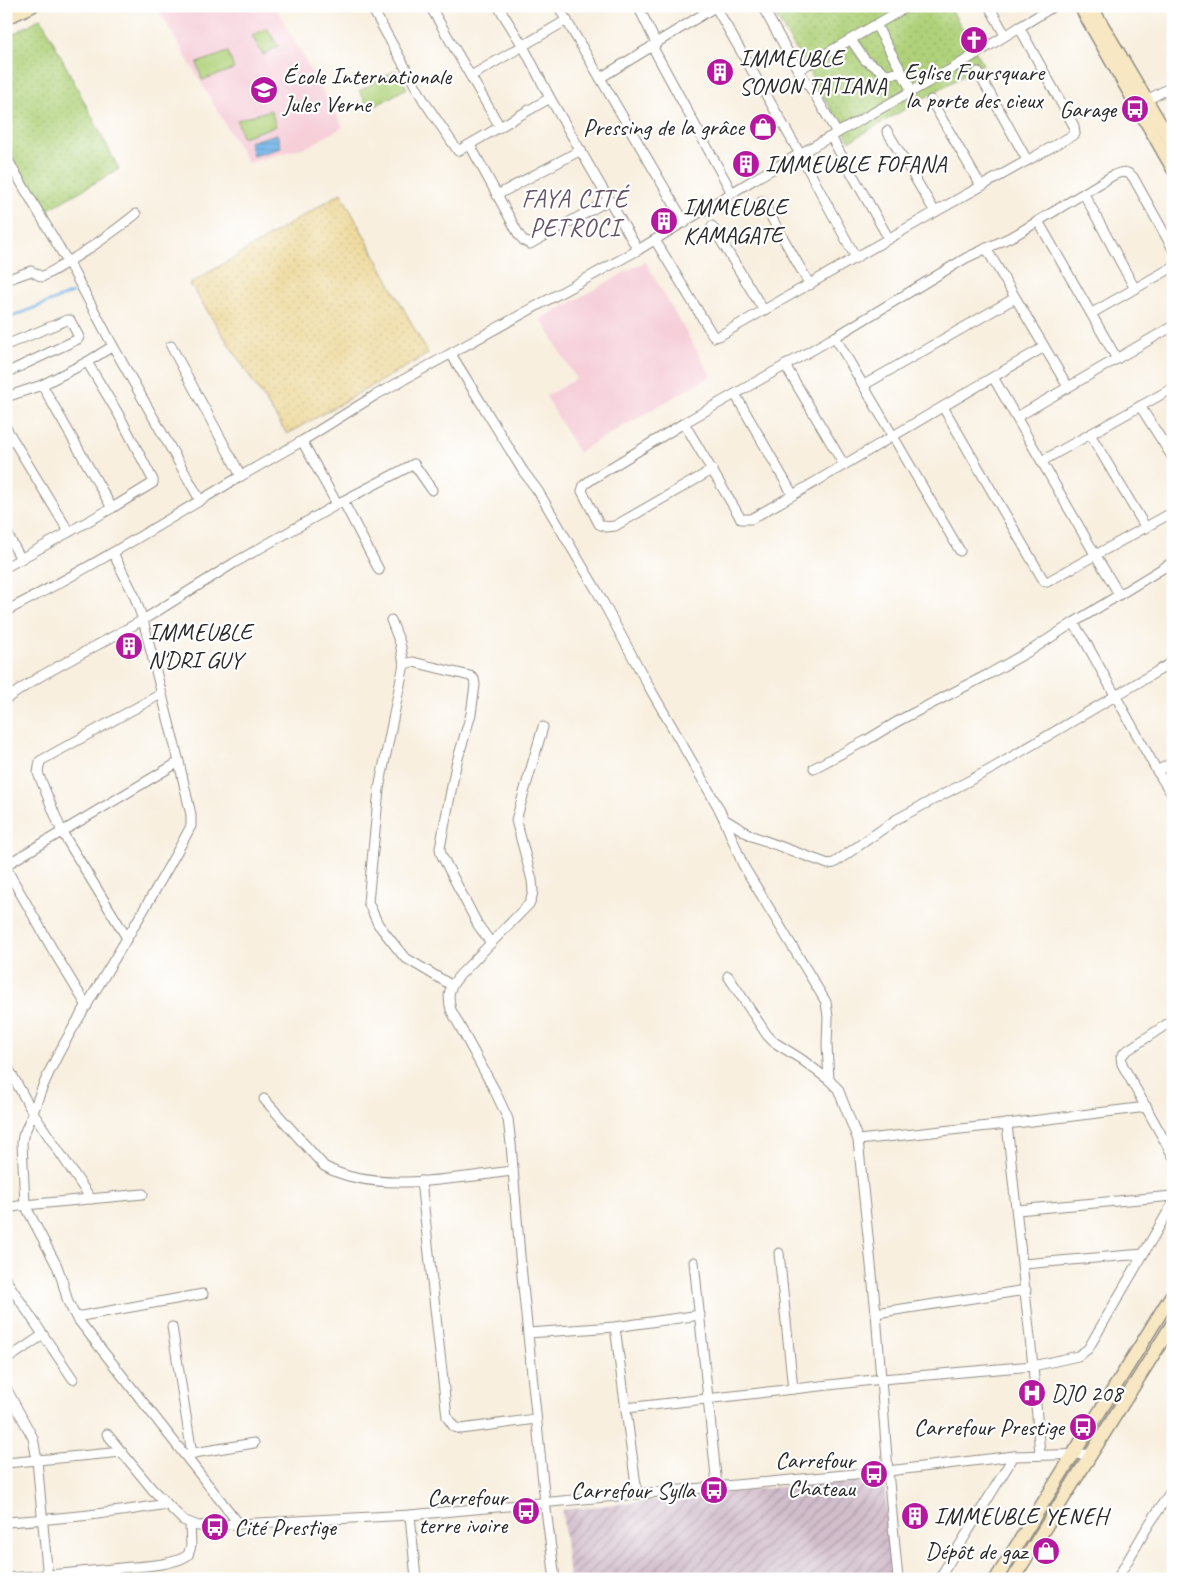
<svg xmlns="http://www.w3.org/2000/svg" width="1179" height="1585" font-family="Caveat,sans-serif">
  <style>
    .built { fill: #f6cfd9 }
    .industrial { fill: url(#industrial-furrows) }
    .grass { fill: url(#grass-dots); stroke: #6d7e52 }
    .sand { fill: url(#sand-dots); stroke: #8c8264 }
    .pitch { fill: #afd179; stroke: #6d7e52 }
    .water { fill: url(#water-rules); stroke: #50708a }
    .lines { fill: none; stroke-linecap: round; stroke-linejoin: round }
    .stream { stroke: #75b6e9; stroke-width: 2.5 }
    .minor-casing { stroke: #928d85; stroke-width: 11 }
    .secondary-casing { stroke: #928d85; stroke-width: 15 }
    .minor { stroke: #fff; stroke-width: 9 }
    .secondary { stroke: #f7e8c3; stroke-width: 12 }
    .labels { text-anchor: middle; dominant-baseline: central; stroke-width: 4.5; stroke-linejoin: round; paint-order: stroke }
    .poi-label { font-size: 24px; fill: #2b2b2b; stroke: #fff; text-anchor: start }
    .neighbourhood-label { font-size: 25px; letter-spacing: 1px; fill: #655366; stroke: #fff }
  </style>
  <defs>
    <pattern id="industrial-furrows" width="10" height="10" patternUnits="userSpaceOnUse" patternTransform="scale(1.25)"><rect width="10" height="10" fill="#d1bdcb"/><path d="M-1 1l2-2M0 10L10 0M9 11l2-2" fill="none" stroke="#aa9aa5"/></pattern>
    <pattern id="grass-dots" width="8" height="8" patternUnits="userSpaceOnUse" patternTransform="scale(1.25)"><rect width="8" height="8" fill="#afd179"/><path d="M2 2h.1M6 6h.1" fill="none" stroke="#97b469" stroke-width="1.8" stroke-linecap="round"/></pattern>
    <pattern id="sand-dots" width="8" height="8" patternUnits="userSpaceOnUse" patternTransform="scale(1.25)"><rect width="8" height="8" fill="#eeda9e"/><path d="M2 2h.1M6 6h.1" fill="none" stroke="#cb8" stroke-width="1.8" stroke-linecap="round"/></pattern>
    <pattern id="water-rules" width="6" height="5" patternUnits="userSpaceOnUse" patternTransform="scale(1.25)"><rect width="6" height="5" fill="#75b6e9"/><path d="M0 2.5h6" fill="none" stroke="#6094bd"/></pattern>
  </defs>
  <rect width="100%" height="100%" fill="#fff"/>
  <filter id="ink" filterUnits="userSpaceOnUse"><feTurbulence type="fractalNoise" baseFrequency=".02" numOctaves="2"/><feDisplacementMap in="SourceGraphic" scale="10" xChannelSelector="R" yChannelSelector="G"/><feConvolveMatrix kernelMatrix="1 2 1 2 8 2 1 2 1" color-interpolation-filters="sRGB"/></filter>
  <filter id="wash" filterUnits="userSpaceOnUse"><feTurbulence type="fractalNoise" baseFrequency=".0096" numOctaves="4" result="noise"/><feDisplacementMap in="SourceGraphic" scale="20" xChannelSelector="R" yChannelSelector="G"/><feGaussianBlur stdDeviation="1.12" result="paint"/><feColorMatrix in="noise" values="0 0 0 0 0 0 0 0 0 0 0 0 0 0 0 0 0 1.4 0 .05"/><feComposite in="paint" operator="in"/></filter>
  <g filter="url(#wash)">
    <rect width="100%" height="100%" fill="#f8efdf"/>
    <g class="built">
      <path d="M164,6H275L343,127L309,146L248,163L158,9Z"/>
      <path d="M645,261L711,376L578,452L546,396L576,379L541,319Z"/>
    </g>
    <path class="industrial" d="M883,1476L894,1579H569L562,1510Z"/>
    <g class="grass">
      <path d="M770,6H949L983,64L850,141Z"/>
      <path d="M41,18L119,169L42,213L6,145V38Z"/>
    </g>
    <path class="sand" d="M341,193L428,354L287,434L190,284Z"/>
    <g class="pitch">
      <path d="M267,28L278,46L263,55L252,36Z"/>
      <path d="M228,52L234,69L202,80L197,63Z"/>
      <path d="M396,70L407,88L370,109L359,91Z"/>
      <path d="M271,110L276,126L242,137L237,120Z"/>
    </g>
    <path class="water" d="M277,134L281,148L253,156L249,142Z"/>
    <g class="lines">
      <path class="stream" d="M6,319L72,293"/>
    </g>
  </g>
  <g filter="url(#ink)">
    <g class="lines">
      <g class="minor-casing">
        <g id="minor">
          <path d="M371,6L424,101L458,151L550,98"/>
          <path d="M430,6L500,127"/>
          <path d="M498,6L523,46L550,98L638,250"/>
          <path d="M558,6L685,223"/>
          <path d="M638,6L656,43L715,7"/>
          <path d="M715,6L800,154L856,258"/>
          <path d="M762,6L798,70L908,6"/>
          <path d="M989,6L1005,35"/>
          <path d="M876,25L912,91"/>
          <path d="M851,40L865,60L887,74L902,73"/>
          <path d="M652,46L732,193"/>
          <path d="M798,70L815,95L837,133"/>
          <path d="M978,72L1027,160"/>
          <path d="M471,76L567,20"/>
          <path d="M600,78L656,44"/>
          <path d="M931,100L981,186"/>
          <path d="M1147,100L1173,86"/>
          <path d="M887,131L935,212"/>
          <path d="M831,137L889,239"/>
          <path d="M470,145L519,235L524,241L530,244L609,200"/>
          <path d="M6,157L73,271L113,346L200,500"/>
          <path d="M1084,194L1135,289"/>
          <path d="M497,195L581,150"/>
          <path d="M762,201L810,285"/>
          <path d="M1038,221L1117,359"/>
          <path d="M712,226L764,311"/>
          <path d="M655,240L712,334L715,337L719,336L935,212L1075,134L1074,126L1019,27"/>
          <path d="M986,248L1068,387"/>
          <path d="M6,280L31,271L42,277C75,259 106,238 136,214"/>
          <path d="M1092,313L1173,267"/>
          <path d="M835,337L960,551"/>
          <path d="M6,345L67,320H70L79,337L78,339L6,373"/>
          <path d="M451,354L523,471L538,491L597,591L648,685L717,805L724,819L743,865L826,1002L828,1017L827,1045L829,1080"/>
          <path d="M785,365L844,465"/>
          <path d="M993,377L1096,556L1119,594"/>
          <path d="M42,385L112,508"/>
          <path d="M864,385L1015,298"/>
          <path d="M735,394L793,495"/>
          <path d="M6,397L42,385L87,362L113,346"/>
          <path d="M1140,406L1173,458"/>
          <path d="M943,407L1044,581L1047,582L1173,512"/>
          <path d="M1017,417L1173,326"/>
          <path d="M684,423L741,519H751L793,495L1044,347"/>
          <path d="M6,428L69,532"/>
          <path d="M1090,434L1146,528"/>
          <path d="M302,441L337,504"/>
          <path d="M1042,461L1173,388"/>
          <path d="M712,470L615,526L606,527L599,524L582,491L584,485L592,479L684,423L835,337L966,258L1017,234L1112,176C1120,172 1126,170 1133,177L1173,249"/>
          <path d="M241,476L302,441L374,396L638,250L753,180L948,71L1054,6"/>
          <path d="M343,501L379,570"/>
          <path d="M6,532L21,559"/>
          <path d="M1173,562L1073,623L1084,639L1157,771L1173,796"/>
          <path d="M6,567L112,508L153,483V480L119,415L87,362"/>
          <path d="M6,611C87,570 164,522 241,476L171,346"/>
          <path d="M391,620L400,643L404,664L379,789L368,902L378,924L404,957L451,985"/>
          <path d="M404,664L413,662L470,676L474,679L475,685L471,714L456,765L440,848L441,854L478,925L491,943"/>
          <path d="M6,699L39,677L143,620L234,563L343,501L414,464L432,490"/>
          <path d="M543,727L516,820L532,880L533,892L530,903L459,976C449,988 447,994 451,1010L495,1091L508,1119L511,1144L520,1256L545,1502L555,1579"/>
          <path d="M814,768L867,740L900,720L989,674L1033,649L1073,623"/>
          <path d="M1157,771L1173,762"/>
          <path d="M724,819L752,836L828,864L834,863L897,819L993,768L1173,662"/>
          <path d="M6,865L179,762"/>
          <path d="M6,868L54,952L87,1006"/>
          <path d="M127,938L62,832L38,773L40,761L161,694"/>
          <path d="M728,976L767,1035L774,1042L801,1059L829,1080L838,1089L858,1140L876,1313L888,1471L898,1579"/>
          <path d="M1173,1020L1125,1052L1121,1057L1122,1064L1173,1156"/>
          <path d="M6,1064L33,1113L23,1136L22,1143L25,1205L143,1194"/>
          <path d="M264,1099L324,1166C373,1195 459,1177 513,1171"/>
          <path d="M1007,1124L1033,1366L1040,1455"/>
          <path d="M858,1140L1007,1124L1147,1107"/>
          <path d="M421,1181L447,1417L454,1427L461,1429L536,1419"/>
          <path d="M91,1199L33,1113C47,1068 73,1028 97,988C129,935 162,881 191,826V815L179,762L143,620L134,595L113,553"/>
          <path d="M6,1208L25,1205L57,1266L62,1280L68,1302L76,1317L239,1524"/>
          <path d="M1017,1210L1173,1196"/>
          <path d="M779,1253L793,1389"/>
          <path d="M694,1262L717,1486"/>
          <path d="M1023,1264L1143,1254"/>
          <path d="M6,1280L73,1379"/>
          <path d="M876,1313L1026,1290"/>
          <path d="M76,1317L203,1294"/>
          <path d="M172,1327L192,1454"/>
          <path d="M615,1327L637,1493"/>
          <path d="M528,1333L615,1327L700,1315"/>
          <path d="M6,1360L43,1335"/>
          <path d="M6,1388L33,1438L37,1460L48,1579"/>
          <path d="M626,1408L882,1379L1033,1366L1078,1356L1088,1349L1173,1203"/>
          <path d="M107,1434L152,1489L183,1520L198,1526L410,1515L888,1471L1014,1456L1092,1454"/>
          <path d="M188,1454L254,1443"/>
          <path d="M6,1463L122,1452"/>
          <path d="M410,1515L416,1579"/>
          <path d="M6,1522C60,1519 114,1513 167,1504"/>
          <path d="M6,1578C45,1576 83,1572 121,1568C141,1566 172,1566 188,1555L191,1546L190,1524"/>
          <path d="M939,1579L1014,1456"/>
          <path d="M1117,1579L1148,1526L1173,1488"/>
        </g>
      </g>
      <g class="secondary-casing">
        <g id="secondary">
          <path d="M1080,6L1173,169"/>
          <path d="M1091,6L1173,145"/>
          <path d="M6,18L32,6"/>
          <path d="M996,1579L1173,1293"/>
          <path d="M1013,1579L1173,1323"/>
        </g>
      </g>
      <use href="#minor" class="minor"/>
      <use href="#secondary" class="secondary"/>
    </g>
  </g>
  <defs>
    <g id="church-disc" transform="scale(1.4375)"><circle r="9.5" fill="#b5179e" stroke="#fff"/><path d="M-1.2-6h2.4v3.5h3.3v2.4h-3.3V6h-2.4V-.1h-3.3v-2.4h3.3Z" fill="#fff"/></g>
    <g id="building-disc" transform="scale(1.4375)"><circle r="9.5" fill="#b5179e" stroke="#fff"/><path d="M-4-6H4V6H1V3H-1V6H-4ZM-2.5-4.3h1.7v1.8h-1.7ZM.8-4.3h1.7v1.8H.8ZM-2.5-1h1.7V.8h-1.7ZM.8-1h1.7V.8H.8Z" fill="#fff"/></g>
    <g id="school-disc" transform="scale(1.4375)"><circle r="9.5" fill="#b5179e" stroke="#fff"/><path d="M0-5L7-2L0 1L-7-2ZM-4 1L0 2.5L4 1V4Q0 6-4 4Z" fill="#fff"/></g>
    <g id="bus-disc" transform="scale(1.4375)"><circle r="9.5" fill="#b5179e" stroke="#fff"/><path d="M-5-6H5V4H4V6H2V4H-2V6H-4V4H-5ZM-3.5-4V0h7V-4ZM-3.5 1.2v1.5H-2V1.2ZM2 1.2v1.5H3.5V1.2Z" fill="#fff"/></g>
    <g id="shop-disc" transform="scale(1.4375)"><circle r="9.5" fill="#b5179e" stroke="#fff"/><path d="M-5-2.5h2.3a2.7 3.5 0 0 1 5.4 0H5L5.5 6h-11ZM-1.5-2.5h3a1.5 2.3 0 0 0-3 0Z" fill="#fff"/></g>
    <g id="hospital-disc" transform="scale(1.4375)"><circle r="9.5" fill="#b5179e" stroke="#fff"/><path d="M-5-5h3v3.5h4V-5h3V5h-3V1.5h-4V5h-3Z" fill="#fff"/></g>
  </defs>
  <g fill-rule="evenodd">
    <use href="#church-disc" x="974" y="40"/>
    <use href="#building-disc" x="720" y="72"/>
    <use href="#school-disc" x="264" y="90"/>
    <use href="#bus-disc" x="1135" y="109"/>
    <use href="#shop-disc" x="763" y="127"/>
    <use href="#building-disc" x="746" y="164"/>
    <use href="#building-disc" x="664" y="221"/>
    <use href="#building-disc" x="129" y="646"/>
    <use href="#hospital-disc" x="1032" y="1393"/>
    <use href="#bus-disc" x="1083" y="1427"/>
    <use href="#bus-disc" x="874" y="1474"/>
    <use href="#bus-disc" x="714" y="1490"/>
    <use href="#bus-disc" x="526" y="1511"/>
    <use href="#building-disc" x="915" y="1516"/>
    <use href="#bus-disc" x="215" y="1527"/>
    <use href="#shop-disc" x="1046" y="1551"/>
  </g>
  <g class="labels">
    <g class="poi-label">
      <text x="739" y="58">IMMEUBLE<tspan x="739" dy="28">SONON TATIANA</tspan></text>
      <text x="974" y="72" text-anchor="middle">Eglise Foursquare<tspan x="974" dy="28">la porte des cieux</tspan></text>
      <text x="283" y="76">École Internationale<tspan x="283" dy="28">Jules Verne</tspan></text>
      <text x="1116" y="109" text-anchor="end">Garage</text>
      <text x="744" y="127" text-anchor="end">Pressing de la grâce</text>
      <text x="765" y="164">IMMEUBLE FOFANA</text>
      <text x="683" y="207">IMMEUBLE<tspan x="683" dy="28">KAMAGATE</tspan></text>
      <text x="148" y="632">IMMEUBLE<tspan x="148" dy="28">N'DRI GUY</tspan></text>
      <text x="1051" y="1393">DJO 208</text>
      <text x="1064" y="1427" text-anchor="end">Carrefour Prestige</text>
      <text x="855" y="1460" text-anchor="end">Carrefour<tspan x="855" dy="28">Chateau</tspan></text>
      <text x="695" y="1490" text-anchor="end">Carrefour Sylla</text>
      <text x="507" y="1497" text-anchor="end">Carrefour<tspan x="507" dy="28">terre ivoire</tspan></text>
      <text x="934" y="1516">IMMEUBLE YENEH</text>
      <text x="234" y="1527">Cité Prestige</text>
      <text x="1027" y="1551" text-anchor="end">Dépôt de gaz</text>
    </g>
    <g class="neighbourhood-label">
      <text x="575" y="199">FAYA CITÉ<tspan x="575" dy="29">PETROCI</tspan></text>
    </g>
  </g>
  <rect width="1179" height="1585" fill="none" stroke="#fff" stroke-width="25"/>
</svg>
